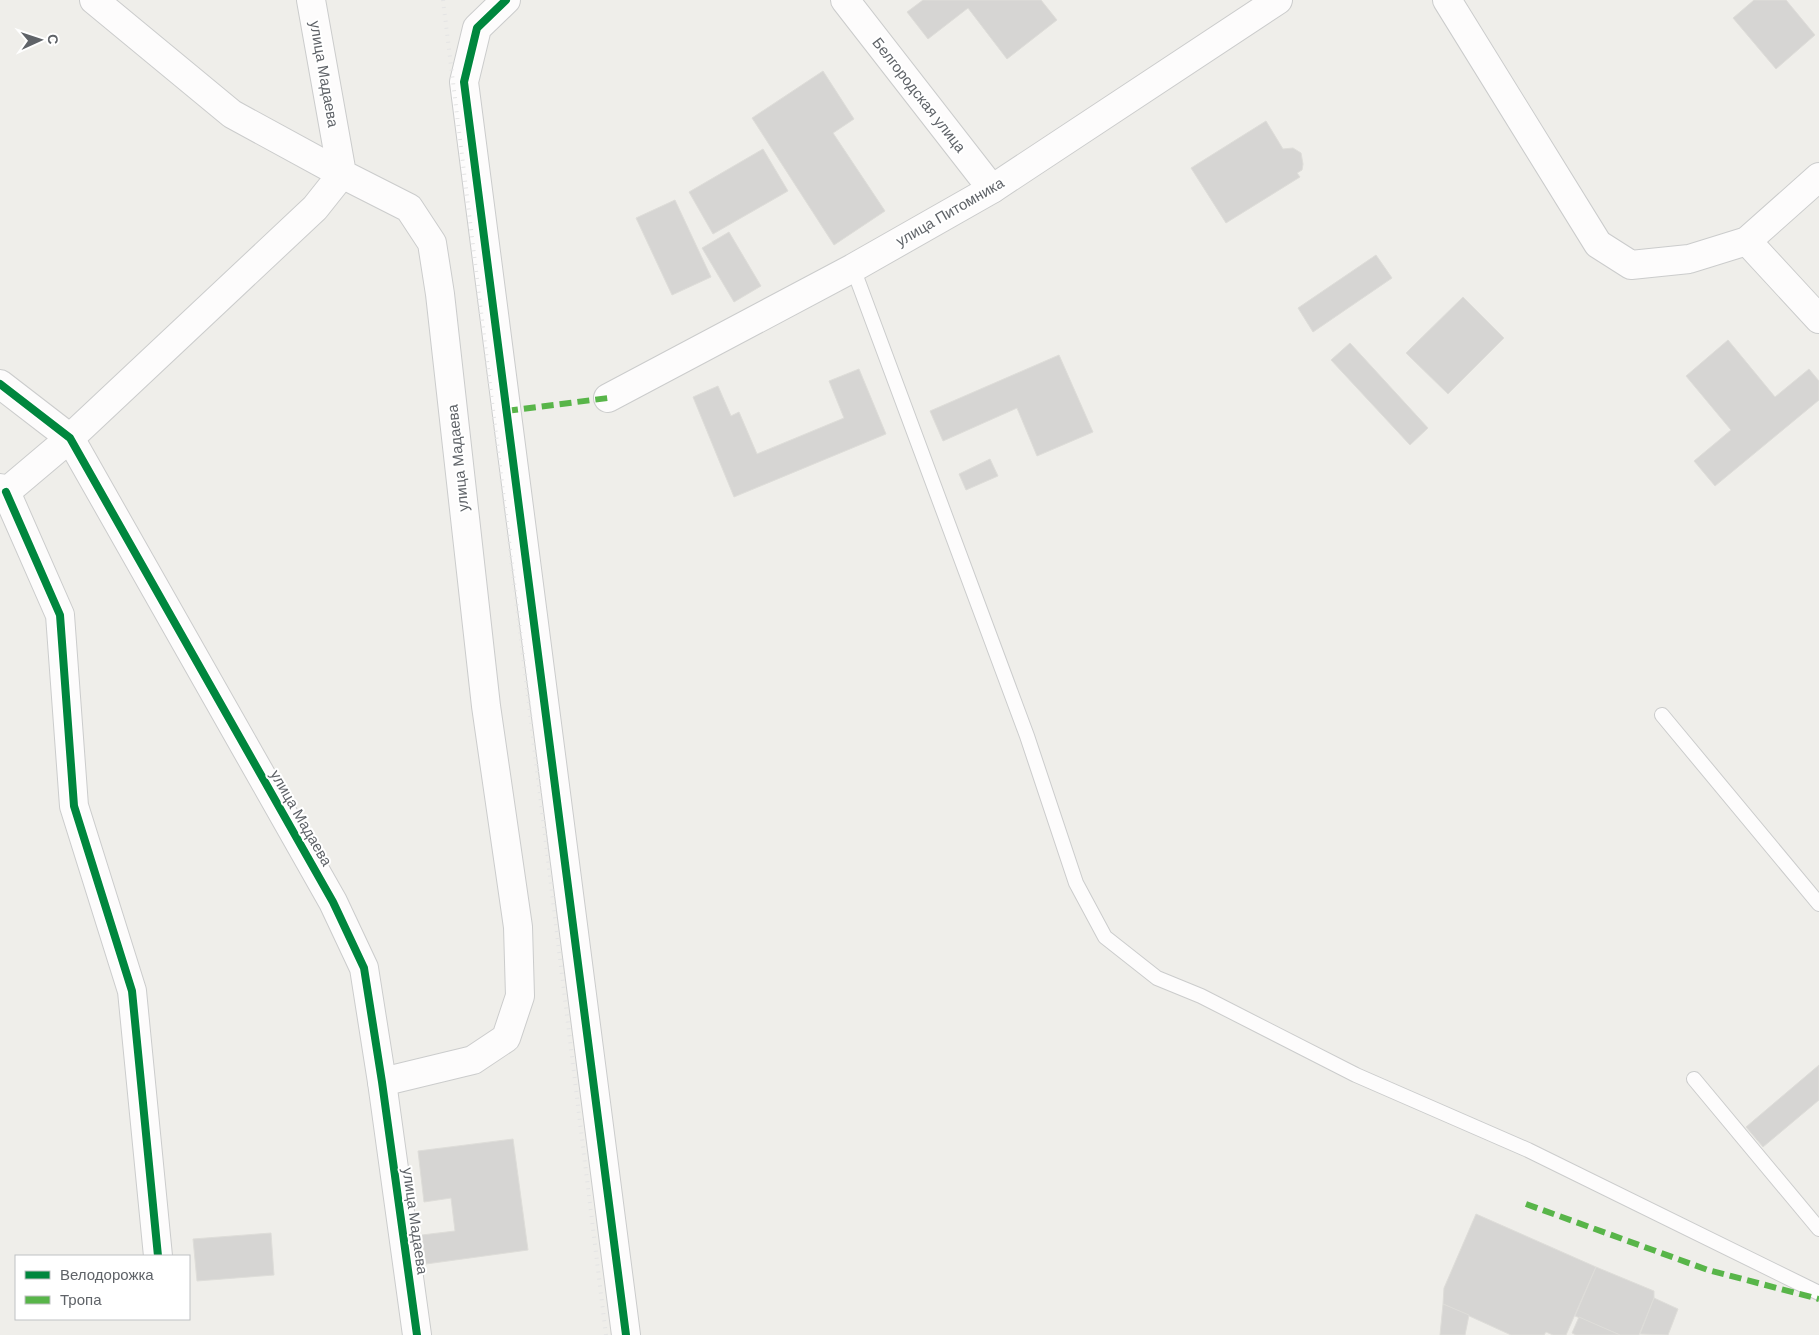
<svg xmlns="http://www.w3.org/2000/svg" width="1819" height="1335" font-family="'DM Sans',sans-serif">
  <style>
    .building { fill: #d6d5d3; stroke: #deddd9 }
    .lines { fill: none; stroke-linecap: round; stroke-linejoin: round }
    .service-casing { stroke: #cbcccc; stroke-width: 16 }
    .minor-casing { stroke: #cbcccc; stroke-width: 30 }
    .service { stroke: #fdfcfc; stroke-width: 14 }
    .minor { stroke: #fdfcfc; stroke-width: 28 }
    .rail { stroke: #e4e4e4; stroke-width: 4; stroke-dasharray: 1 6; stroke-linecap: butt }
    .quiet { stroke: #58b549; stroke-width: 6; stroke-dasharray: 12 6; stroke-linecap: butt }
    .cycleway-casing { stroke: #fff; stroke-width: 11 }
    .cycleway { stroke: #00873e; stroke-width: 8 }
    .labels { text-anchor: middle; dominant-baseline: central; stroke-width: 4; stroke-linejoin: round; paint-order: stroke }
    .street-label { font-size: 15px; fill: #5f6368; stroke: #fff }
  </style>
  <rect width="100%" height="100%" fill="#efeeea"/>
  <g class="building">
    <path d="M923,0H1041L1057,20L1007,59L968,8L928,39L907,12Z"/>
    <path d="M1754,0H1786L1815,35L1776,69L1733,18Z"/>
    <path d="M823,71L854,119L833,133L885,211L834,245L752,118Z"/>
    <path d="M1266,121L1283,149L1293,148L1301,153L1303,164L1302,170L1297,173L1300,177L1226,223L1191,168Z"/>
    <path d="M763,149L788,191L713,234L689,192Z"/>
    <path d="M675,200L711,277L672,295L636,218Z"/>
    <path d="M729,232L761,286L734,302L702,248Z"/>
    <path d="M1376,255L1392,278L1313,332L1298,308Z"/>
    <path d="M1463,297L1504,338L1448,394L1406,353Z"/>
    <path d="M1728,340L1775,397L1809,369L1819,381V400L1715,486L1694,461L1731,430L1686,376Z"/>
    <path d="M1350,343L1428,428L1410,445L1331,360Z"/>
    <path d="M1059,355L1093,432L1037,456L1017,408L943,441L930,411Z"/>
    <path d="M859,369L886,434L734,497L693,397L718,386L731,416L739,412L757,454L844,418L829,381Z"/>
    <path d="M990,459L998,476L966,490L959,474Z"/>
    <path d="M1819,1065V1100L1763,1147L1746,1127Z"/>
    <path d="M513,1139L528,1250L426,1264L422,1235L455,1231L451,1198L424,1202L418,1151Z"/>
    <path d="M1476,1214L1596,1267L1566,1335H1553L1546,1332L1544,1335H1511L1443,1304L1444,1288Z"/>
    <path d="M271,1233L274,1275L197,1281L193,1239Z"/>
    <path d="M1596,1267L1654,1291V1298L1639,1335H1620L1575,1316Z"/>
    <path d="M1654,1298L1678,1309L1668,1335L1640,1334Z"/>
    <path d="M1443,1304L1469,1315L1465,1335H1440Z"/>
    <path d="M1579,1317L1620,1335H1576L1572,1333Z"/>
  </g>
  <g class="lines">
    <g class="service-casing">
      <g id="service">
        <path d="M853,268L1027,736L1076,883L1105,937L1157,978L1201,996L1356,1075L1528,1150L1819,1293"/>
        <path d="M1662,715L1819,904"/>
        <path d="M1694,1079L1819,1229"/>
      </g>
    </g>
    <g class="minor-casing">
      <g id="minor">
        <path d="M311,0L342,174L409,208L432,243L440,294L486,706L518,927L520,996L506,1038L473,1060L382,1082"/>
        <path d="M506,0L477,28L464,82L626,1335"/>
        <path d="M845,0L992,189"/>
        <path d="M1447,0L1598,244L1631,265L1689,259L1747,241L1819,177"/>
        <path d="M1747,241L1819,319"/>
        <path d="M0,384L70,438L333,902L364,968L382,1082L417,1335"/>
        <path d="M608,398L853,268L992,189L1278,0"/>
        <path d="M0,488L6,492L70,438L315,208L342,174L232,114L94,0"/>
        <path d="M6,492L60,615L74,806L132,991L158,1256"/>
      </g>
    </g>
    <use href="#service" class="service"/>
    <use href="#minor" class="minor"/>
    <path class="rail" d="M443,0L606,1335"/>
    <g class="quiet">
      <path d="M506,411L608,398"/>
      <path d="M1526,1204L1708,1270L1819,1299"/>
    </g>
    <g class="cycleway-casing">
      <g id="cycleway">
        <path d="M506,0L477,28L464,82L626,1335"/>
        <path d="M0,384L70,438L333,902L364,968L382,1082L417,1335"/>
        <path d="M6,492L60,615L74,806L132,991L158,1256"/>
      </g>
    </g>
    <use href="#cycleway" class="cycleway"/>
  </g>
  <g class="labels">
    <g class="street-label">
      <text transform="translate(324 74) rotate(80)">улица Мадаева</text>
      <text transform="translate(919 95) rotate(52)">Белгородская улица</text>
      <text transform="translate(950 212) rotate(-30)">улица Питомника</text>
      <text transform="translate(458 458) rotate(-96)">улица Мадаева</text>
      <text transform="translate(301 818) rotate(60)">улица Мадаева</text>
      <text transform="translate(415 1221) rotate(82)">улица Мадаева</text>
    </g>
  </g>
  <rect x="15" y="1255" width="175" height="65" fill="#ffffff" stroke="#bfc1c3"/>
  <rect x="25" y="1271" width="25" height="8" fill="#00873e" stroke="#bfc1c3"/>
  <text x="60" y="1280" font-size="15" fill="#5f6368">Велодорожка</text>
  <rect x="25" y="1296" width="25" height="8" fill="#58b549" stroke="#bfc1c3"/>
  <text x="60" y="1305" font-size="15" fill="#5f6368">Тропа</text>
  <g transform="translate(40 40) rotate(87)" stroke="#ffffff" stroke-width="4" paint-order="stroke">
  <path d="M0-4L9 19L0 12L-9 19Z" fill="#5f6368"/>
  <text y="-8" font-size="14" font-weight="bold" text-anchor="middle" fill="#5f6368">С</text>
  </g>
</svg>
